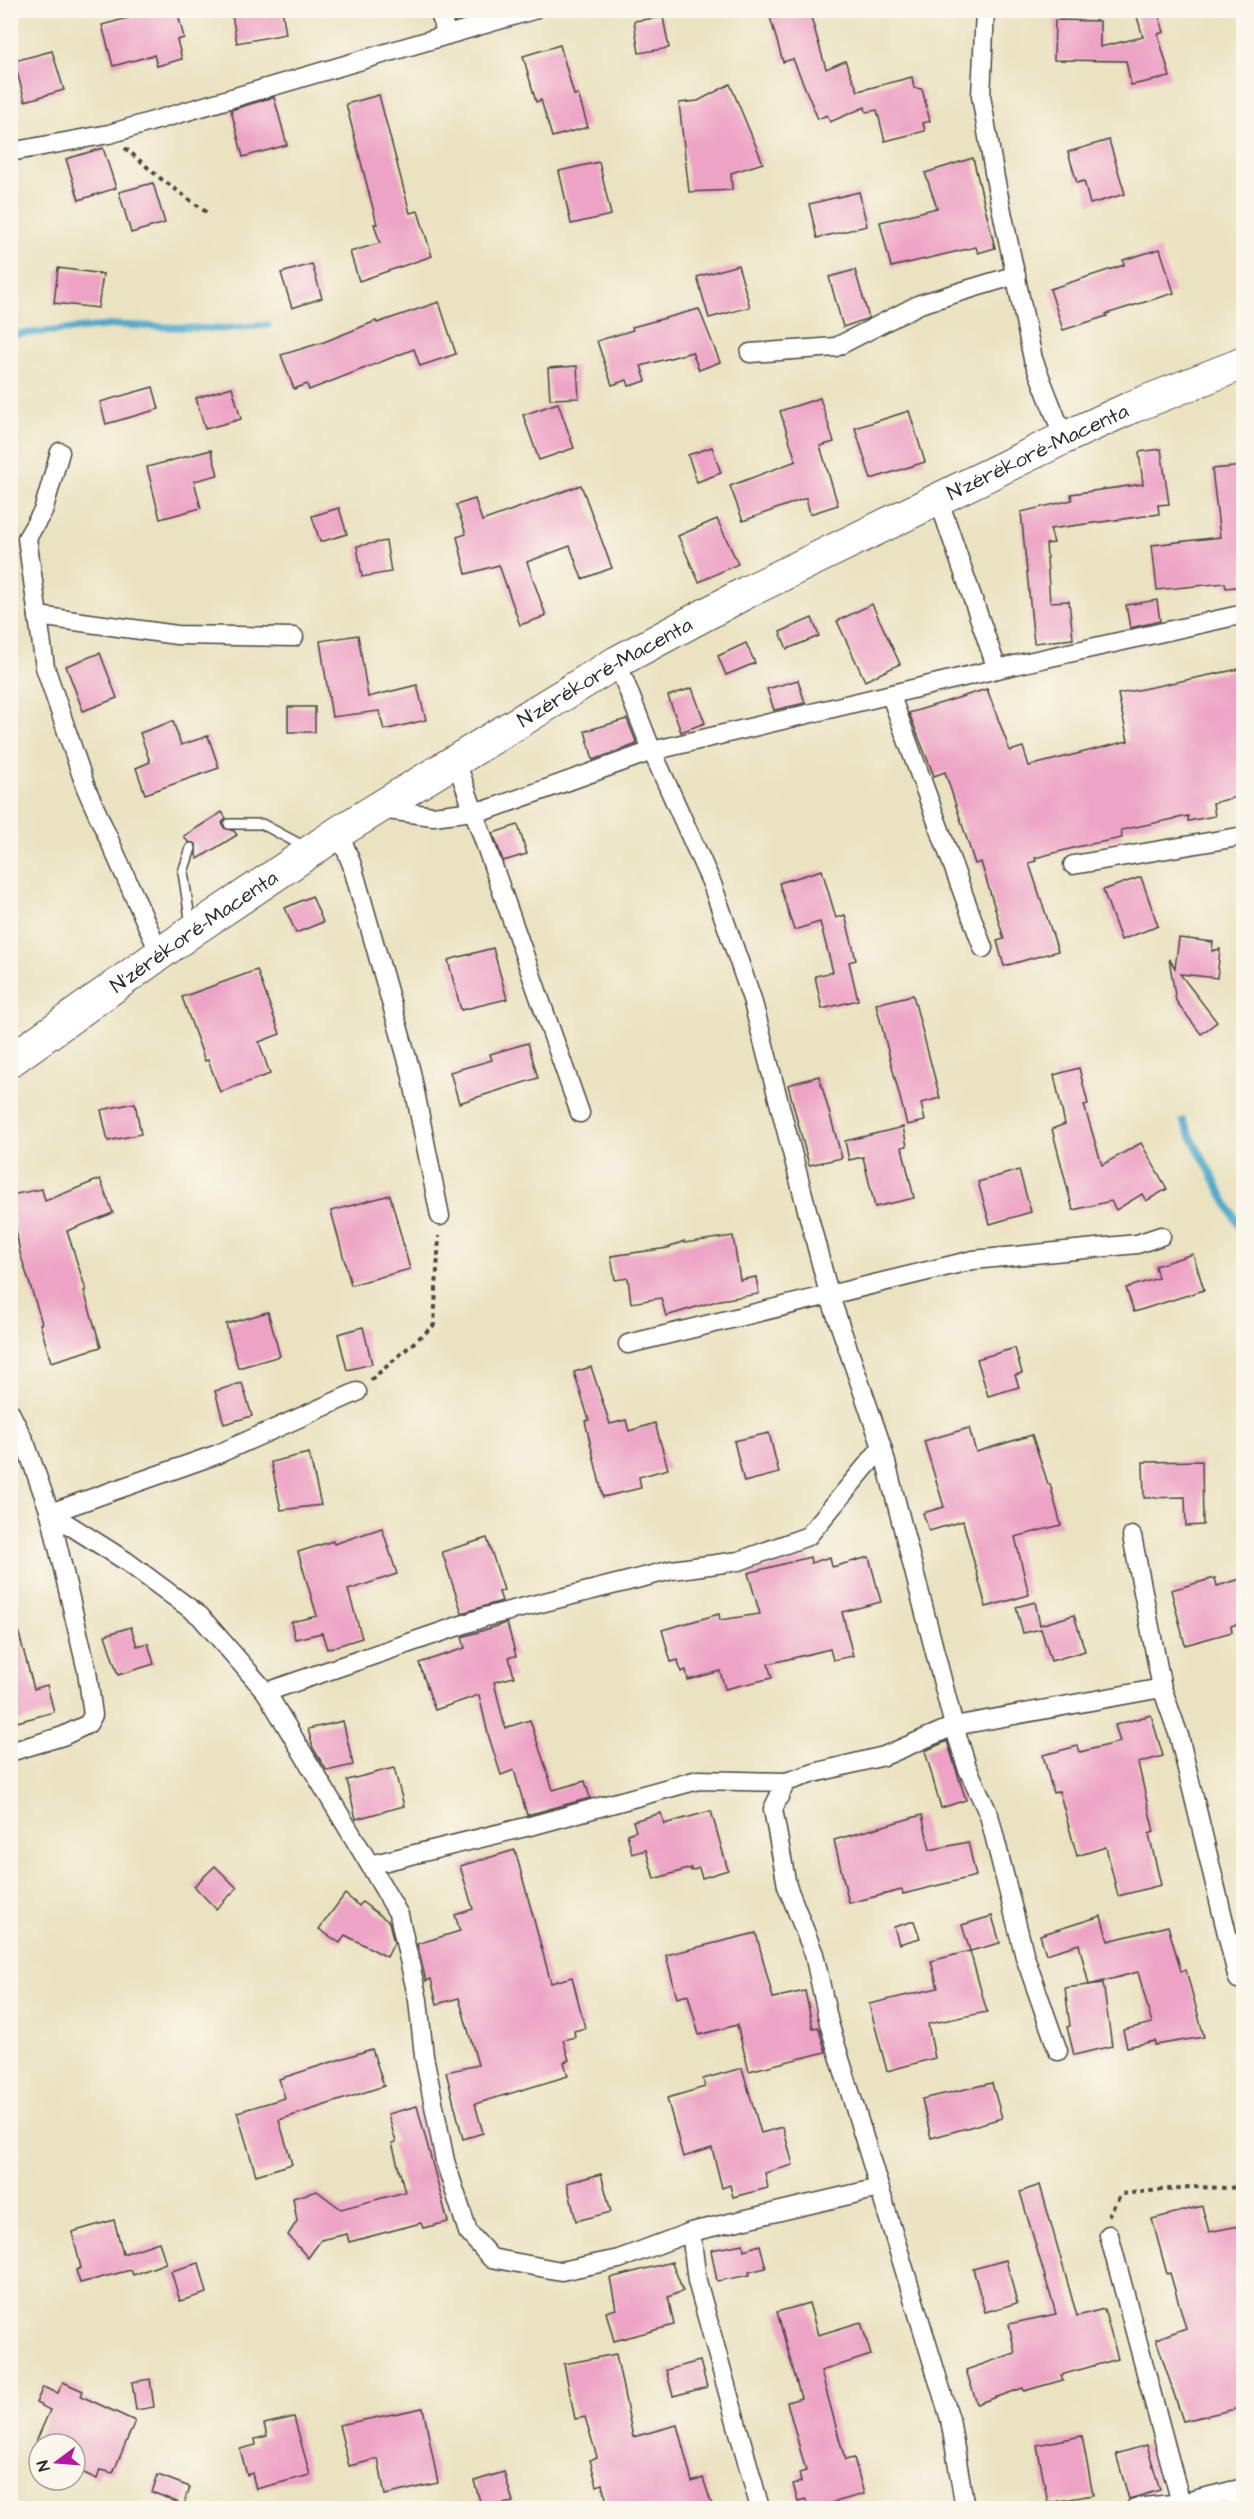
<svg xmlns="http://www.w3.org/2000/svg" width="1254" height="2519" font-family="'Architects Daughter',sans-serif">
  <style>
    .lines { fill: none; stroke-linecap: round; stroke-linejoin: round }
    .stream { stroke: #4eaacc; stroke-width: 7 }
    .building { fill: #eda3c5 }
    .service-casing { stroke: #484641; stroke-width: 12 }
    .minor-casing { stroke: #484641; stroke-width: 21 }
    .trunk-casing { stroke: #484641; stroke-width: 34 }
    .path { stroke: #484641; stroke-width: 4; stroke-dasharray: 4.5 4.5; stroke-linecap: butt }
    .service { stroke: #fff; stroke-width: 9 }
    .minor { stroke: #fff; stroke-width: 18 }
    .trunk { stroke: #fff; stroke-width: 32 }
    .labels { text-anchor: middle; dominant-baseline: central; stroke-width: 4.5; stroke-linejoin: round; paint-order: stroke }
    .street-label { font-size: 21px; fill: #2b2b2b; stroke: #fbf7ec }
  </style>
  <rect width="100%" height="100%" fill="#fbf7ec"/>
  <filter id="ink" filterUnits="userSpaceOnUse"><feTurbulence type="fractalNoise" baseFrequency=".0167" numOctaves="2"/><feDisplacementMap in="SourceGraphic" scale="12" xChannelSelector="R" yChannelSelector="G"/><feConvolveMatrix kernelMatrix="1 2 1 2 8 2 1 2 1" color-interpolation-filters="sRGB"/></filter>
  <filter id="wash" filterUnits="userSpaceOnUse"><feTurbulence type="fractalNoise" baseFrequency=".008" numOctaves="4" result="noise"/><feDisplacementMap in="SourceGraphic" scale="24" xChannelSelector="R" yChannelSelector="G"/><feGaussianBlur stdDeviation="1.35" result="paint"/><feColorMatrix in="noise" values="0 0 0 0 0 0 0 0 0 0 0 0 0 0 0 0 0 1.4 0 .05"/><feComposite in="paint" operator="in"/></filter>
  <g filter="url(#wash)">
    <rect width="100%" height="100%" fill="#eae2c0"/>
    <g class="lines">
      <g class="stream">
        <path d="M10,335L117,325L220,329L268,325"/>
        <path d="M1183,1121L1244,1235"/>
      </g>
    </g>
    <g id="blocks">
      <g class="building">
        <path d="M157,10H177L184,38L177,40L182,59L157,66L154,55L113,66L102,25Z"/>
        <path d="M231,10H282L286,34L237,43Z"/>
        <path d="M768,10H809L826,69L845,61L858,91L912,77L914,88L922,89L930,121L923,123L925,131L885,141L877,110L866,112L865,107L830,122L827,115L818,119L793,59L783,62Z"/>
        <path d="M1135,10H1157L1164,32L1158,34L1170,77L1131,85L1126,61L1054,60L1055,20L1100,21V47L1143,37Z"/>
        <path d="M663,17L669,48L639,53L634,21Z"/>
        <path d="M560,45L574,95L578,94L588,127L552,137L541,100L536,102L523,56Z"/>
        <path d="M52,51L64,90L25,101L14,61Z"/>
        <path d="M730,84L763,163L731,173L732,190L689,192L679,103L698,101Z"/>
        <path d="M379,95L410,213L418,211L432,256L359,281L350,252L380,243L374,224H377L346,104Z"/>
        <path d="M274,97L287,145L243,157L231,110Z"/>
        <path d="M1109,140L1125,194L1090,204L1084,181L1077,183L1068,152Z"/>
        <path d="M103,148L116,188L79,200L66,159Z"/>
        <path d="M973,158L995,248L978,253L976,247L891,267L880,222L937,208L925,173Z"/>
        <path d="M599,162L611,215L571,224L559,171Z"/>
        <path d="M153,183L165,223L131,233L119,192Z"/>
        <path d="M859,192L867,226L817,238L809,204Z"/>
        <path d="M1160,249L1174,293L1106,314L1107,316L1063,330L1050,289L1124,265L1123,260Z"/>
        <path d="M312,264L322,298L292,308L281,273Z"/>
        <path d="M738,265L750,307L709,318L697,277Z"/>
        <path d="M58,268L103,274L98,308L54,303Z"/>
        <path d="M855,270L869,318L843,327L829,277Z"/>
        <path d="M439,302L456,354L420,366L414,349L309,390L307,384L294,389L281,355L324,342L376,321L377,323Z"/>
        <path d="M699,309L720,362L699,370L692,352L641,366L646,381L629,386L627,380L612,385L597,341L633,330L632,327Z"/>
        <path d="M577,366L579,398L550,399L548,368Z"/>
        <path d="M153,387L159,409L106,424L100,402Z"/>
        <path d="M232,387L241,419L205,429L196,398Z"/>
        <path d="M820,398L834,442L820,446L838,505L810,514L806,498L743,521L730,486L796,461L780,411Z"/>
        <path d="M558,403L574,448L539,460L523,415Z"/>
        <path d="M909,411L925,462L871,479L855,428Z"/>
        <path d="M712,447L721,473L697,482L688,455Z"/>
        <path d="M1161,449L1169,504L1158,505L1159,514L1050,529L1054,543L1046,544L1050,602L1069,601L1073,639L1034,643L1021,512L1072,500L1071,494L1143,484L1139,452Z"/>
        <path d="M211,450L218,475L194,481L201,508L160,519L147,467Z"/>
        <path d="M1244,466V586L1226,588L1225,583L1157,590L1152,545L1220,537L1212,469Z"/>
        <path d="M581,485L612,568L582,579L570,546L527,562L546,616L520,625L499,565L466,574L457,537L466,534L456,505L475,499L482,521Z"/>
        <path d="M339,508L347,534L320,542L312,516Z"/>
        <path d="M717,519L738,564L699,582L678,536Z"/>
        <path d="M386,541L391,572L362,577L357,546Z"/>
        <path d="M1157,600L1160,621L1130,628L1126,605Z"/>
        <path d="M872,604L900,664L865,681L837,621Z"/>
        <path d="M812,618L819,636L787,649L780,632Z"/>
        <path d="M358,635L368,697L417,685L426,720L384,730L379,711L332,717L320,641Z"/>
        <path d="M746,643L755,663L726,675L718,656Z"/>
        <path d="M100,653L117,698L83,711L66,666Z"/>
        <path d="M1244,668V795L1213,803L1215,816L1188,821V816L1121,830L1122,838L1081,846L1035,858L1036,861L1029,863L1058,951L1004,966L997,941L1004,939L981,862L975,864L945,772L934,776L909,713L987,689L1010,751L1023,747L1029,766L1128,741L1118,694Z"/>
        <path d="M798,680L805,703L774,710L767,689Z"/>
        <path d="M692,688L705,723L681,732L668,696Z"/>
        <rect x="288" y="707" width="27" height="25"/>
        <path d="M627,719L637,744L593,760L585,731Z"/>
        <path d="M173,721L181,745L208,736L219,768L145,794L136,768L150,762L140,733Z"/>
        <path d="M222,812L226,818L222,823L224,828L234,831L237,835L198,859L196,855V844L188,842L184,836Z"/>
        <path d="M518,825L527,854L503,861L493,833Z"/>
        <path d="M822,870L836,918L845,915L856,960L849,962L858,1000L822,1009L815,976L833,972L820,922L794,930L779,883Z"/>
        <path d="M1141,877L1158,926L1121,940L1103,890Z"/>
        <path d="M312,896L323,922L296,933L285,908Z"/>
        <path d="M1179,938L1213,942L1212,951L1220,949L1217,978L1180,974L1217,1022L1201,1034L1176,1001L1169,959L1175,968Z"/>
        <path d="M493,948L507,999L461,1010L448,960Z"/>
        <path d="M257,970L280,1034L259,1042L270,1074L220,1092L208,1060L205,1061L182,997Z"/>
        <path d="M913,995L940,1098L921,1103L925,1121L907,1125L876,1004Z"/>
        <path d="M528,1043L538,1078L459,1103L450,1072L492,1060L490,1054Z"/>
        <path d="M1079,1068L1088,1104L1084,1105L1102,1165L1141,1143L1167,1189L1146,1201L1142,1194L1116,1210L1111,1201L1073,1210L1052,1129L1065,1124L1054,1075Z"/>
        <path d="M819,1076L842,1158L809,1165L788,1085Z"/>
        <path d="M135,1103L141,1134L108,1141L101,1110Z"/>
        <path d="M903,1127L907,1146L902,1147L914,1198L875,1207L863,1157L849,1160L845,1141Z"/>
        <path d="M1019,1170L1031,1212L990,1224L978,1182Z"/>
        <path d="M100,1179L113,1213L67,1231L86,1290L84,1291L101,1347L51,1362L40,1324L42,1323L20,1253L10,1195L42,1189L45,1201Z"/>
        <path d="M390,1195L410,1269L351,1285L331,1211Z"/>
        <path d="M733,1236L740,1280L756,1277L759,1294L720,1300L666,1316L661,1298L631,1303L628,1278L615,1280L611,1256L668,1248L684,1241V1243Z"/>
        <path d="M1193,1254L1204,1290L1134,1312L1126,1288L1158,1278L1155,1266Z"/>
        <path d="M268,1312L280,1356L238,1368L226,1324Z"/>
        <path d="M363,1327L372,1364L347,1370L338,1334Z"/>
        <path d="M1015,1348L1022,1373L1015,1375L1019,1387L988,1396L977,1359Z"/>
        <path d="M591,1367L610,1424L626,1420L629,1431L655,1423L668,1469L639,1477L641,1488L603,1497L585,1421L589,1420L574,1372Z"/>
        <path d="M242,1383L252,1416L224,1424L215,1391Z"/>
        <path d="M969,1428L976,1452L1032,1435L1048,1484H1050L1061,1525L1015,1537L1029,1595L986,1607L963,1521L929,1531L923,1513L944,1507L924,1441Z"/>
        <path d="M769,1433L779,1473L744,1482L734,1441Z"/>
        <path d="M309,1453L321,1505L281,1510L271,1462Z"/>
        <path d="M1202,1461L1203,1525L1186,1526L1185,1497L1144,1498L1143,1462Z"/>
        <path d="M382,1528L397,1574L348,1590L362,1638L327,1649L322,1633L295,1639L291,1622L317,1616L298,1552L333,1541L334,1544Z"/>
        <path d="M487,1538L504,1590L499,1592L502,1601L462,1613L442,1552Z"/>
        <path d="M810,1557L811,1563L830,1557L832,1567L869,1557L881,1602L842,1612L853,1656L833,1660L830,1649L768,1664L772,1678L725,1689L720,1671L688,1680L686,1670L681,1672L678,1660L671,1662L662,1630L719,1614L720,1620L760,1614L748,1573Z"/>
        <path d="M1215,1578L1217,1586L1244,1578V1622L1231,1626L1232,1632L1185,1645L1171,1590Z"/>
        <path d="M1035,1602L1040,1625L1074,1615L1085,1651L1051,1661L1041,1629L1023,1633L1016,1607Z"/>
        <path d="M16,1623L34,1689L47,1685L54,1712L17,1722L10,1698V1624Z"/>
        <path d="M507,1623L516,1656L509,1657L514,1677L494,1682L505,1728L530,1720L553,1790L585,1781L590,1798L527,1815L514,1770L501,1775L488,1734L479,1695L435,1710L419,1663L465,1648L462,1637Z"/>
        <path d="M131,1627L137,1646L148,1643L154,1664L118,1675L105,1635Z"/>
        <path d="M1151,1715L1163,1756L1138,1763L1154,1832L1149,1834L1161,1885L1118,1896L1106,1847L1077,1856L1059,1791L1053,1793L1043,1755L1078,1746L1080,1752L1120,1742L1115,1725Z"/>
        <path d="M343,1721L353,1765L327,1771L313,1748L308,1729Z"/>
        <path d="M947,1741L966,1800L941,1808L925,1751Z"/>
        <path d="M394,1768L404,1806L356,1819L347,1780Z"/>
        <path d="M711,1811L728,1870L702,1878L699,1868L691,1871V1868L654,1879L646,1850L632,1854L627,1834L636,1831L633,1821L661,1813L664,1824Z"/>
        <path d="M922,1815L930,1850L968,1842L976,1876L903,1894L902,1890L849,1903L834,1840Z"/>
        <path d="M515,1850L551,1983L572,1977L585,2028L574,2031L575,2037L563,2040L569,2060L564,2062L568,2076L475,2104L483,2133L463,2139L446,2072L478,2065L459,1998L437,2004L431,1979L426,1981L417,1944L460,1931L455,1915L473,1909L460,1866Z"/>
        <path d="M215,1866L237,1888L216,1909L194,1886Z"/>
        <path d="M345,1894L359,1906L362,1902L389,1922L394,1943L387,1957L345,1935L340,1943L319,1929Z"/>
        <path d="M992,1916L1000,1943L970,1951L962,1925Z"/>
        <path d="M1101,1916L1108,1941L1168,1926L1181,1971L1186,1970L1204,2037L1155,2045V2041L1127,2047L1123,2030L1152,2023L1138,1972L1089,1985L1079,1944L1046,1954L1040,1935Z"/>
        <path d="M914,1921L920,1938L899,1944L894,1927Z"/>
        <path d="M756,1933L773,1998L805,1991L813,2028L818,2027L826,2052L749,2071L737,2025L699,2035L688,1995L677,1998L666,1955Z"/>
        <path d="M970,1951L987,2012L928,2024L935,2058L887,2071L869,2004L938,1988L931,1961Z"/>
        <path d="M1103,1983L1112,2046L1074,2055L1067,2027L1070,2026L1065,1988Z"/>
        <path d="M372,2049L384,2086L279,2120L292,2164L256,2175L237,2112L285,2098L279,2079Z"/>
        <path d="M742,2068L761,2133L783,2127L793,2165L765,2173L768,2188L733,2197L730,2185L722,2188L712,2148L683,2157L667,2098L705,2087L703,2079Z"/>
        <path d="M992,2083L1002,2118L931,2138L922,2099Z"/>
        <path d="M417,2106L448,2222L423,2228L421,2223L349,2242L347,2234L321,2240L308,2258L288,2235L297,2221L293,2198L317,2191L341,2209L405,2192L392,2143L396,2142L388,2114Z"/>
        <path d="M601,2174L611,2212L576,2221L567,2183Z"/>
        <path d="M1040,2185L1077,2316L1104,2309L1118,2359L1061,2375L1063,2380L1024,2391L1023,2388L977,2404L966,2370L1015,2353L1009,2324L1056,2314L1020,2192Z"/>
        <path d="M1202,2206L1209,2232L1244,2225V2407L1183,2421L1156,2339L1186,2328L1170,2273L1167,2274L1152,2219Z"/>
        <path d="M114,2220L123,2254L159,2242L166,2263L133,2275L131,2270L80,2283L76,2270L81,2268L72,2232Z"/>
        <path d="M743,2244L744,2250L760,2245L766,2268L749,2272L750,2275L717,2281L711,2250Z"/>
        <path d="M1006,2260L1017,2303L985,2312L973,2269Z"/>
        <path d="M672,2262L683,2291L668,2297L674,2325L614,2341L606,2312L616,2309L610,2278Z"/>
        <path d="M199,2263L207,2293L180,2301L171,2271Z"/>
        <path d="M809,2303L818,2335L861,2322L871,2355L821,2371L845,2460L854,2458L864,2494L813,2508H808L806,2500L798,2502L793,2484L801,2482L799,2473L806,2471L787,2402L801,2398L777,2312Z"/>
        <path d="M616,2354L633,2437L677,2425L692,2482L703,2478L713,2508H609L602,2484L597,2486L590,2460L597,2457L585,2417L575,2419L564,2364Z"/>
        <path d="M700,2361L707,2387L673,2396L666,2370Z"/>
        <path d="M150,2379L154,2407L136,2410L132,2382Z"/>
        <path d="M63,2382L83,2391L81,2396L135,2421L113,2473L100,2470L97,2479L75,2469V2444H35L50,2410L36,2403L43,2387L58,2393Z"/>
        <path d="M423,2408L438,2483L385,2495L378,2459L349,2466L339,2425Z"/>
        <path d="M294,2417L310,2475L256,2489L252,2473L247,2475L240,2449L256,2445L255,2439L267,2436L264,2424Z"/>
        <path d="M1082,2436L1093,2495L1048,2503L1037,2445Z"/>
        <path d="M1147,2445L1160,2490L1129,2499L1116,2454Z"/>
        <path d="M504,2472L513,2502L482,2508L474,2481Z"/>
        <path d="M158,2475L190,2487L184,2505L152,2492Z"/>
      </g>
    </g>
  </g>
  <g filter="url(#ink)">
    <use href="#blocks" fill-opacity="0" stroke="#484641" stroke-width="1.5"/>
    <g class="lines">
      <g class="service-casing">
        <g id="service">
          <path d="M229,824H262L305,847"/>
          <path d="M191,925L183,872L191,848"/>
        </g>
      </g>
      <g class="minor-casing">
        <g id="minor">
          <path d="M439,10L447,35"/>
          <path d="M985,10L981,96L995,178L1033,359L1064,438"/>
          <path d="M10,152L109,134L533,10"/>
          <path d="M750,353L836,347L920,304L1016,275"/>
          <path d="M60,452L43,511L27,538L45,667L86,788L160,954"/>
          <path d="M938,498L997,669"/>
          <path d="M38,616L177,635L294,637"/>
          <path d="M617,662L652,751L712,884L752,999L829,1294L882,1447L954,1726L884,1756L814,1773L786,1782L773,1809L787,1886L814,1954L829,2023L950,2419L965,2508"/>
          <path d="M891,696L983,948"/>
          <path d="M456,761L580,1113"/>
          <path d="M380,809L433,816L490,809L652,751L997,669L1244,614"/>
          <path d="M339,832L352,865L411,1072L440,1216"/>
          <path d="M1073,865L1244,836"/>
          <path d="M628,1344L973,1260L1137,1244L1161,1236"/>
          <path d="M10,1412L26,1445L50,1513L218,1454L357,1392"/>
          <path d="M50,1513L126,1561L200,1616L266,1692L370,1865L399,1915L418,2000L424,2056L445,2161L468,2232L491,2258L561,2271L619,2259L691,2232L879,2188"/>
          <path d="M1132,1536L1162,1688"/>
          <path d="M266,1692L485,1617L672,1570L739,1561L808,1536L882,1447"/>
          <path d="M10,1752L63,1736L88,1724L93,1715L87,1671L50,1513"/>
          <path d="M370,1865L534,1825L698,1780L786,1782"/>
          <path d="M1058,2051L1025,1957L989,1815L967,1767L954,1726L1162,1688L1179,1736L1238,1979"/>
          <path d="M691,2232L697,2281L760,2508"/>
          <path d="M1109,2235L1181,2503"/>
          <path d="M1231,2491L1236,2508"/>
          <path d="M1135,2508L1181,2503L1244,2488"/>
        </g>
      </g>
      <g class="trunk-casing">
        <g id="trunk">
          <path id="s1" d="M10,1061L192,931L339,832L617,662L747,592L1064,438L1132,407L1244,363"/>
        </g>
      </g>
      <g class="path">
        <path d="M125,148L160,178L209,214"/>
        <path d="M371,1380L434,1325L439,1236"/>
        <path d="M1108,2216L1121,2194L1190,2187L1230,2188L1244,2186"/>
      </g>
      <use href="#service" class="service"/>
      <use href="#minor" class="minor"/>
      <use href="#trunk" class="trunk"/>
    </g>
  </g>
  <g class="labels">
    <g class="street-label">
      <text stroke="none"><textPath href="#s1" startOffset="1197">N'zérékoré-Macenta</textPath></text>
      <text stroke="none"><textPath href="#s1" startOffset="711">N'zérékoré-Macenta</textPath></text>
      <text stroke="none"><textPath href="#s1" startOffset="225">N'zérékoré-Macenta</textPath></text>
    </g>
  </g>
  <rect width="1254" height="2519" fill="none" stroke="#fbf7ec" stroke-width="36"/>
  <g transform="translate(57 2462) rotate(254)"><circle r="28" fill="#fbf7ec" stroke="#a8a59f" stroke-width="1.5"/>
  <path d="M0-4.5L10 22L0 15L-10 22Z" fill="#b5179e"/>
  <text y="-9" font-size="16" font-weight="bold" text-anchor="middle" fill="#2b2b2b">N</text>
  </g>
</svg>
